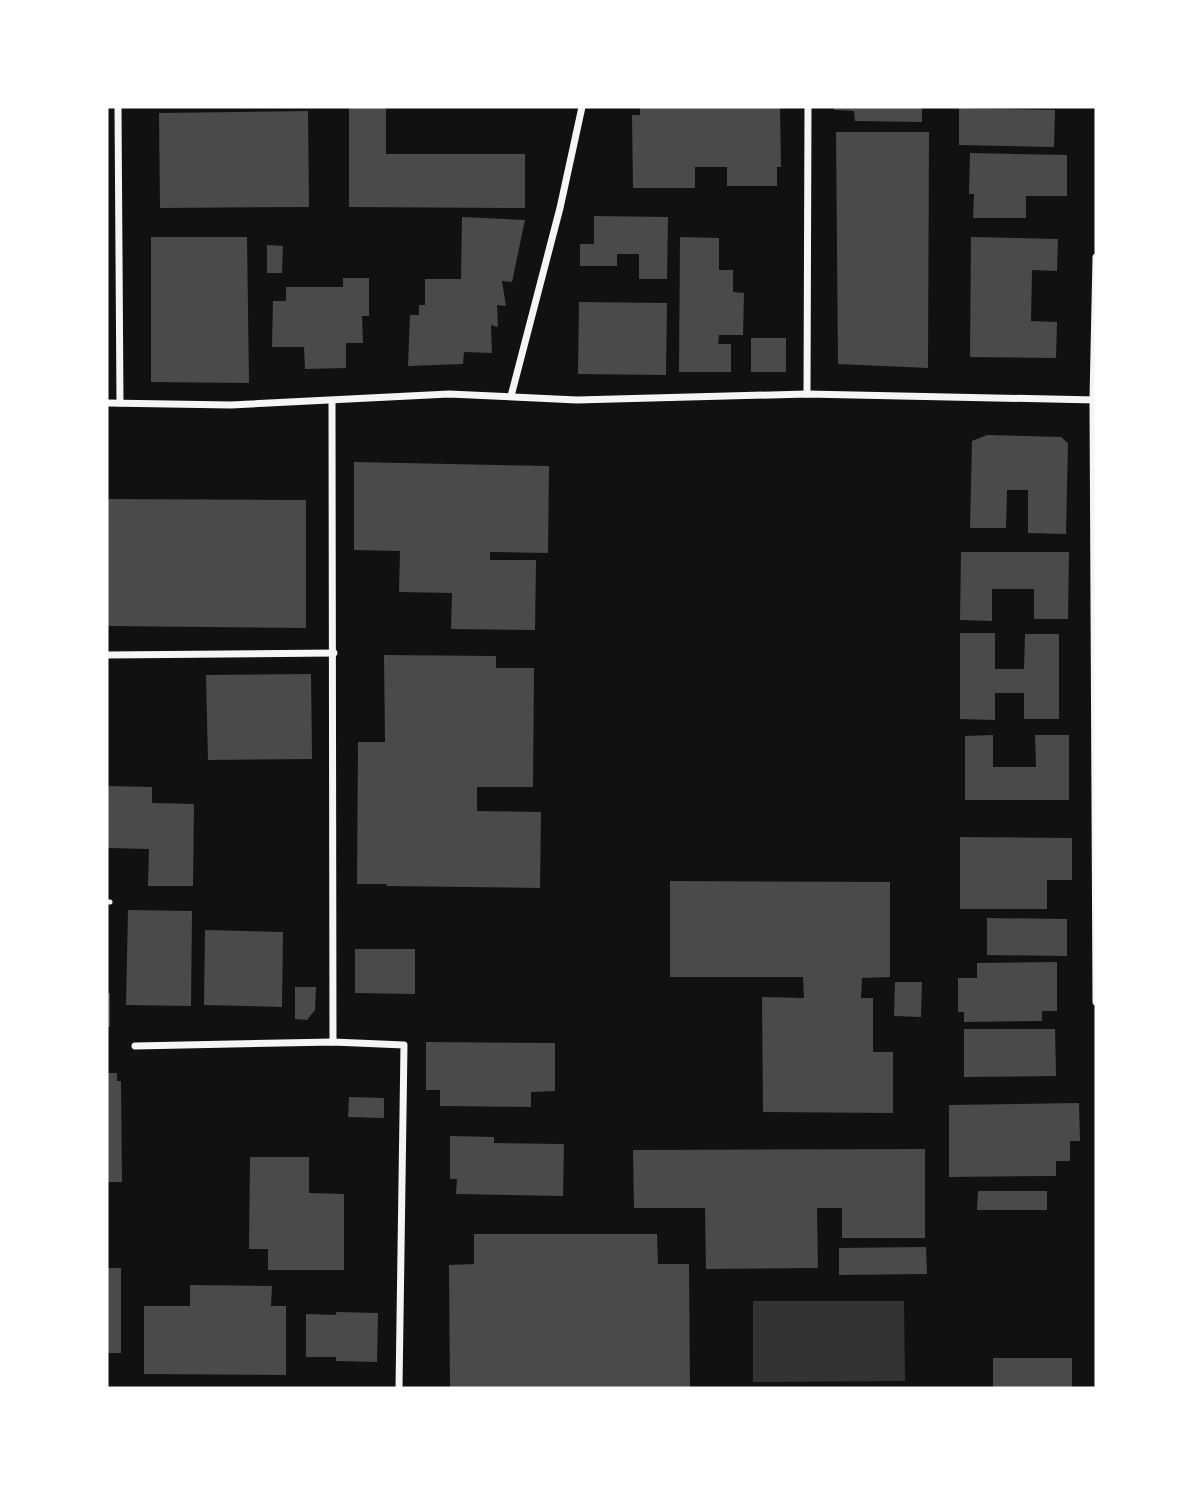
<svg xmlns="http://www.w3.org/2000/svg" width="1203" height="1495" font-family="'DM Sans',sans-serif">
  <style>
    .water { fill: #333 }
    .building { fill: #4a4a4a }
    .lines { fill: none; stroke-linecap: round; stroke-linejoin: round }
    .service { stroke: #f5f5f5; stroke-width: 5 }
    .minor { stroke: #f5f5f5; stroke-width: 7 }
  </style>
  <rect width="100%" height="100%" fill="#111"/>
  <path class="water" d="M753,1301H904L905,1381L753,1382Z"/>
  <g class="building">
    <path d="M349,107H386V154H525V208L349,207Z"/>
    <path d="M640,107H780L781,167H777V186H727V167H695V188H633L632,115H640Z"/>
    <path d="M834,107H922V122L855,121L854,111L834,110Z"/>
    <path d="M959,108L1055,110L1054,147L959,145Z"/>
    <path d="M308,111L309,207L160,208L159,113Z"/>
    <path d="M836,132H929L928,368L838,364Z"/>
    <path d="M970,153L1067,155V196H1026V218H973L974,194H969Z"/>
    <path d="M594,216L668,217L667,279H639V254H617V266H580V244H594Z"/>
    <path d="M462,217L525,220L512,282L502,281L506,306L497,305L498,327L491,325L492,353L464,352L463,364L408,366L410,315H419V305H425V279H461Z"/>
    <path d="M151,237H247L249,383L151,382Z"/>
    <path d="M680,237L719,238V270H733V292L744,293L743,335H719L718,344H731V372H679Z"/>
    <path d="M971,237L1058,239L1057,271L1032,270L1031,321L1057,322L1056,358L970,357Z"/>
    <path d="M267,245L283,246L282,273H267Z"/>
    <path d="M343,278H369V316H362L363,343H346V368L305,369L304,347H272L273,301H286V287H343Z"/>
    <path d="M579,302L667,303L666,375L578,374Z"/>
    <rect x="751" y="338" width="35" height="34"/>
    <path d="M987,435L1061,437L1068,443L1066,534L1028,533V490H1007L1006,528H970L972,441Z"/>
    <path d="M354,462L549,466L548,553L490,552V560H536L535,630L451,629L452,593L399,592L400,551L354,550Z"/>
    <path d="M107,499L306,500V628L107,626Z"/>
    <path d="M961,552H1069L1068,619H1034V589H992V621L960,620Z"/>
    <path d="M960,633H995V669H1024L1025,634H1059V719H1024V693H995V720L960,719Z"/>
    <path d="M384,655L496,656V668H534L533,787H477V811L541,812L540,888L386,886L387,884H357L358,742H385Z"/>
    <path d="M311,674L312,759L208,760L206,675Z"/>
    <path d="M993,735V767H1036L1035,735H1069V800H965V736Z"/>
    <path d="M107,786L152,787V803L194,804L193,886H148L149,849L107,848Z"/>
    <path d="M960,837L1072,838V880H1047V909H960Z"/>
    <path d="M670,881L890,882V977L862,978L861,998H873V1052H893V1113L763,1112L762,997L804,998L803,977H670Z"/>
    <path d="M128,910L192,911L191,1006L126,1005Z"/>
    <path d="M987,918L1067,919V956L987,955Z"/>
    <path d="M205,930L283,932L282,1007L204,1005Z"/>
    <path d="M355,949H415V994L355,993Z"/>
    <path d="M1057,962V1011H1042V1021L964,1022V1012H958V978H977V963Z"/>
    <path d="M895,982H922L921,1017L894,1016Z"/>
    <path d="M295,987H316L315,1010L307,1020L295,1019Z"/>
    <rect x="107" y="993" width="3" height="34"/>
    <path d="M964,1029H1055L1056,1076L964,1077Z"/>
    <path d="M426,1042L555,1043V1091L531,1092V1107L440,1106V1090H426Z"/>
    <path d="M107,1073H117V1081H121L122,1182H107Z"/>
    <path d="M349,1097L384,1098V1118L348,1117Z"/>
    <path d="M1079,1103L1080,1141H1070V1161H1056V1176L949,1177V1105Z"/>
    <path d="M450,1136L494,1137V1143L564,1144L563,1196L456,1194L457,1179H450Z"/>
    <path d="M925,1149V1238H842V1208H817L818,1268L706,1269L705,1208H634L633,1150Z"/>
    <path d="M250,1157H309V1193L344,1194V1270H268V1249H249Z"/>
    <path d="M978,1191H1047V1210H977Z"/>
    <path d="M474,1234H657L658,1264H689L690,1388H450L449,1265L474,1264Z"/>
    <path d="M926,1247L927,1274L839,1275V1248Z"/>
    <rect x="107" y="1268" width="14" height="85"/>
    <path d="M190,1285L272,1286L271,1306H286V1375L144,1374V1306H190Z"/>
    <path d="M336,1312L378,1313L377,1362L336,1361V1357H306V1314L336,1315Z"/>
    <rect x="993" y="1358" width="79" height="30"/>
  </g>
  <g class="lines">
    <path class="service" d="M107,902H110"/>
    <g class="minor">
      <path d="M118,107L120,403"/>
      <path d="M1096,257L1093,399L1096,1002"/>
      <path d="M807,394L808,107"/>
      <path d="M511,396L560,208L582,107"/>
      <path d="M332,401L333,1042"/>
      <path d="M107,403L231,405L449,394L577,400L807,394L1096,400"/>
      <path d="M107,655L334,653"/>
      <path d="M135,1046L333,1042L404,1045L399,1388"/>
    </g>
  </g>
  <rect width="1203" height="1495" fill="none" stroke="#ffffff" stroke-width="217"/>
</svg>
